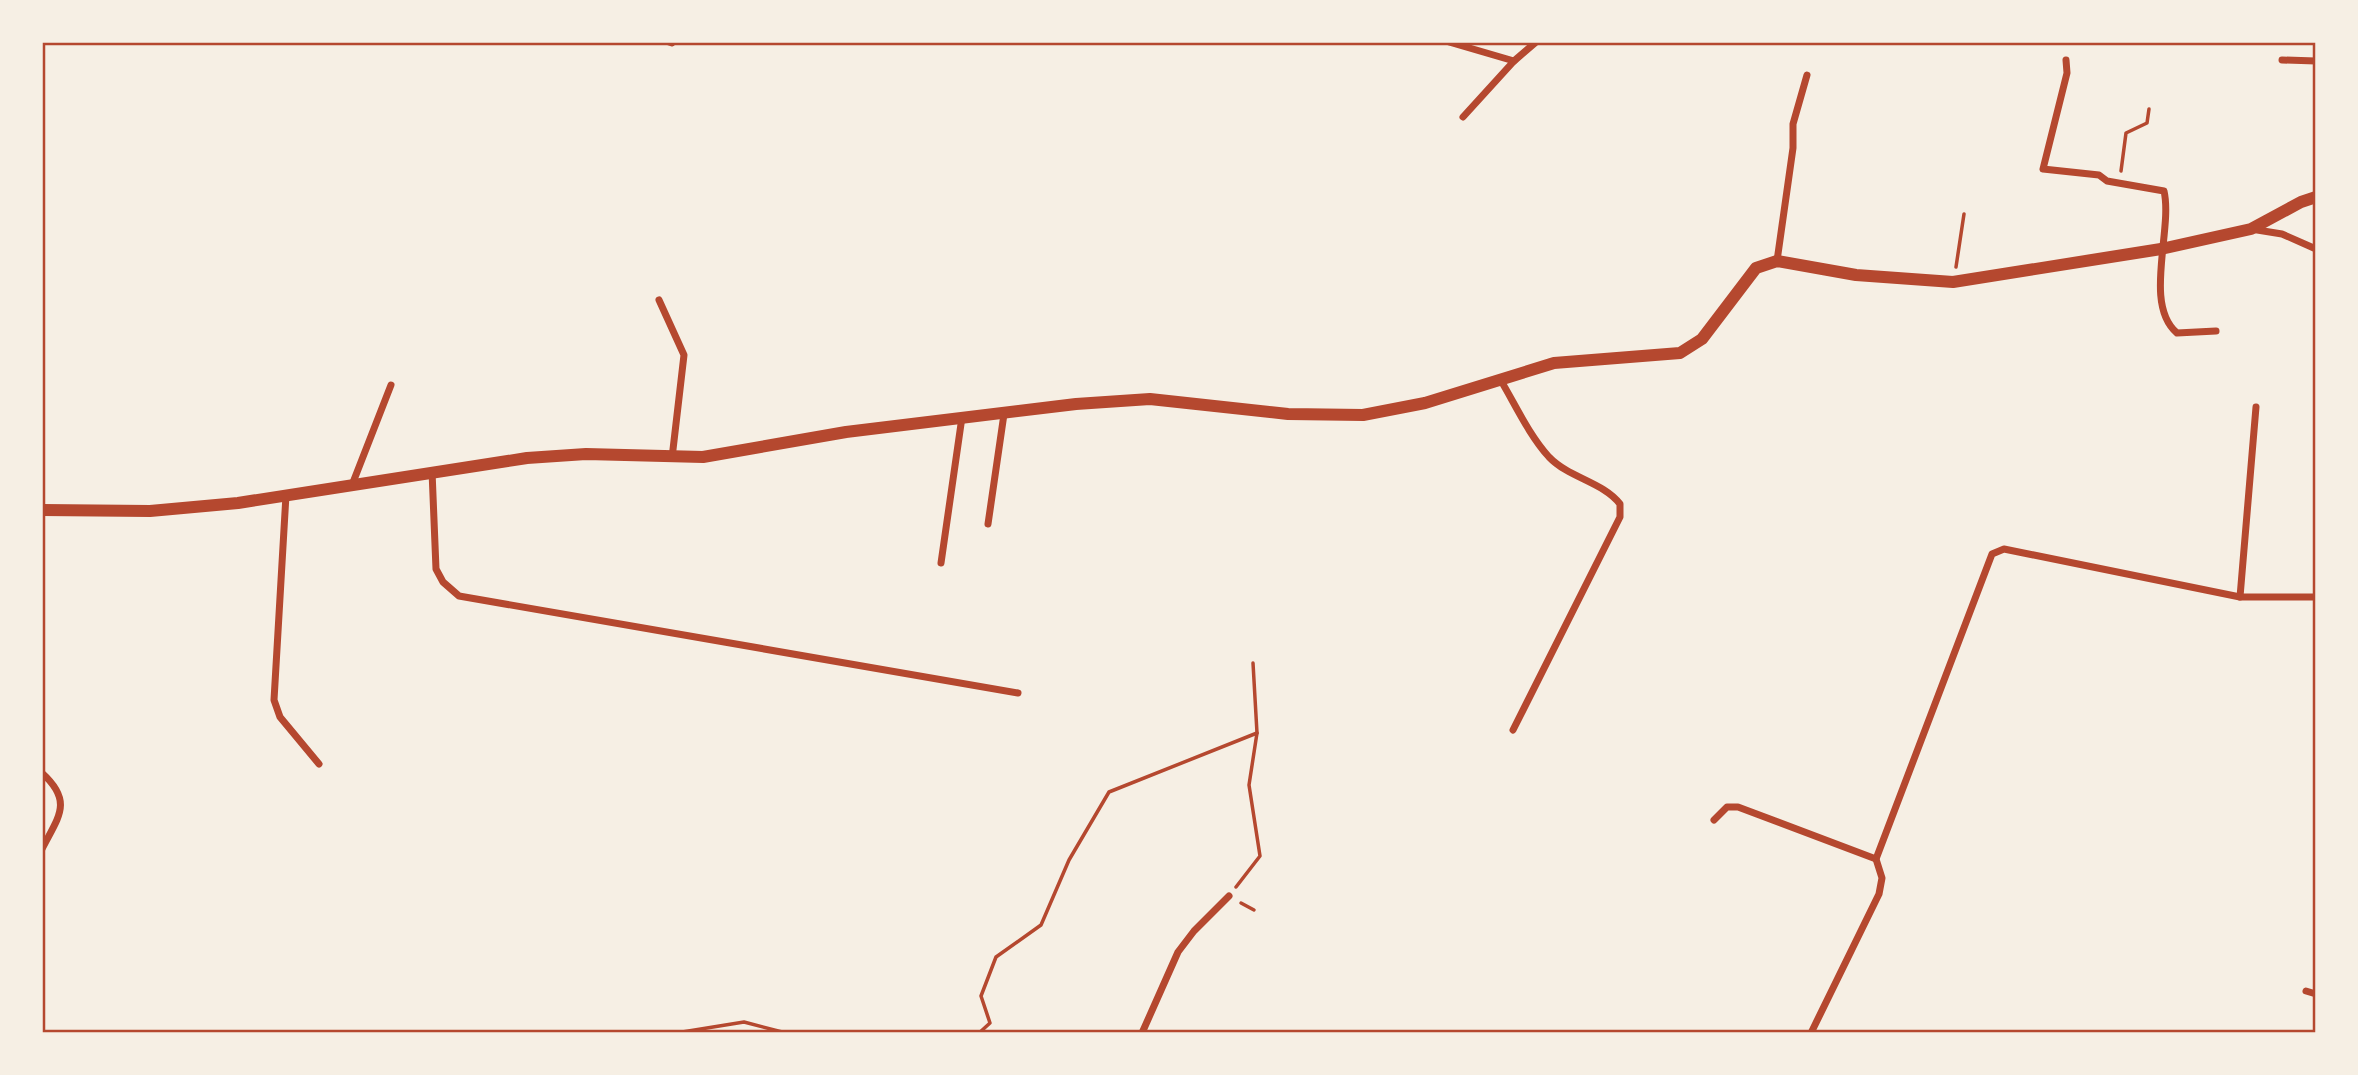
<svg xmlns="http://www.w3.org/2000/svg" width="2358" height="1075" font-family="Rubik,sans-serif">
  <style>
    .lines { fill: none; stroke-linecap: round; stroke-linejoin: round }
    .path { stroke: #b5482f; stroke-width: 3.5 }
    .minor { stroke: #b5482f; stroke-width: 7 }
    .tertiary { stroke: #b5482f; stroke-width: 12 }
    .neatline { fill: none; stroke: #b5482f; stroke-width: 2.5 }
  </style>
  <rect width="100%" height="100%" fill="#f6efe4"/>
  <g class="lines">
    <g class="path">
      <path d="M2121,171L2126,133L2147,123L2149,109"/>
      <path d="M1956,267L1964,214"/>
      <path d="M1236,887L1260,856L1249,785L1257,733L1253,663"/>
      <path d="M1241,903L1254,910"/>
      <path d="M676,1033L744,1022L786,1033"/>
      <path d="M979,1033L990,1023L981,996L996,957L1041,925L1069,860L1109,792L1257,733"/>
    </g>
    <g class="minor">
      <path d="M669,42L672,43"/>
      <path d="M1449,42L1514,61L1536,42"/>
      <path d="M2066,60L2067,73L2043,169L2099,175L2107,181L2164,191C2173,230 2143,304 2177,333L2216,331"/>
      <path d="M2282,60L2316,61"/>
      <path d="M1463,117L1514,61"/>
      <path d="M2251,229L2282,234L2316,249"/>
      <path d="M1777,261L1793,148V124L1807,75"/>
      <path d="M659,300L684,355L672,458"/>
      <path d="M1500,379C1515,404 1529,435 1549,457C1569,478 1603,482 1620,504V517L1513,730"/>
      <path d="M432,471L436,569L443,582L459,596L1018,693"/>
      <path d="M352,485L391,385"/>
      <path d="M286,495L274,700L280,717L319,764"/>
      <path d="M988,524L1004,414"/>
      <path d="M941,563L962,417"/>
      <path d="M2240,597L2256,407"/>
      <path d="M42,773C74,802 58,817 42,849"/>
      <path d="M1714,820L1727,807H1738L1876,859"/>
      <path d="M2306,991L2316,994"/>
      <path d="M1142,1033L1178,952L1194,931L1229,896"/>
      <path d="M1811,1033L1879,894L1882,878L1876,859L1992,554L2004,549L2240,597H2316"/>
    </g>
    <path class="tertiary" d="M42,510L150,511L238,503L527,458L586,454L703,457L846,432L1076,404L1150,399L1288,414L1363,415L1425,403L1554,363L1680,353L1702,339L1756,268L1777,261L1856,275L1953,282L2161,249L2251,229L2301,202L2316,197"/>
  </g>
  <rect width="2358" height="1075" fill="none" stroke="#f6efe4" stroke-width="88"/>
  <rect x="44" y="44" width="2270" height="987" class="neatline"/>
</svg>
